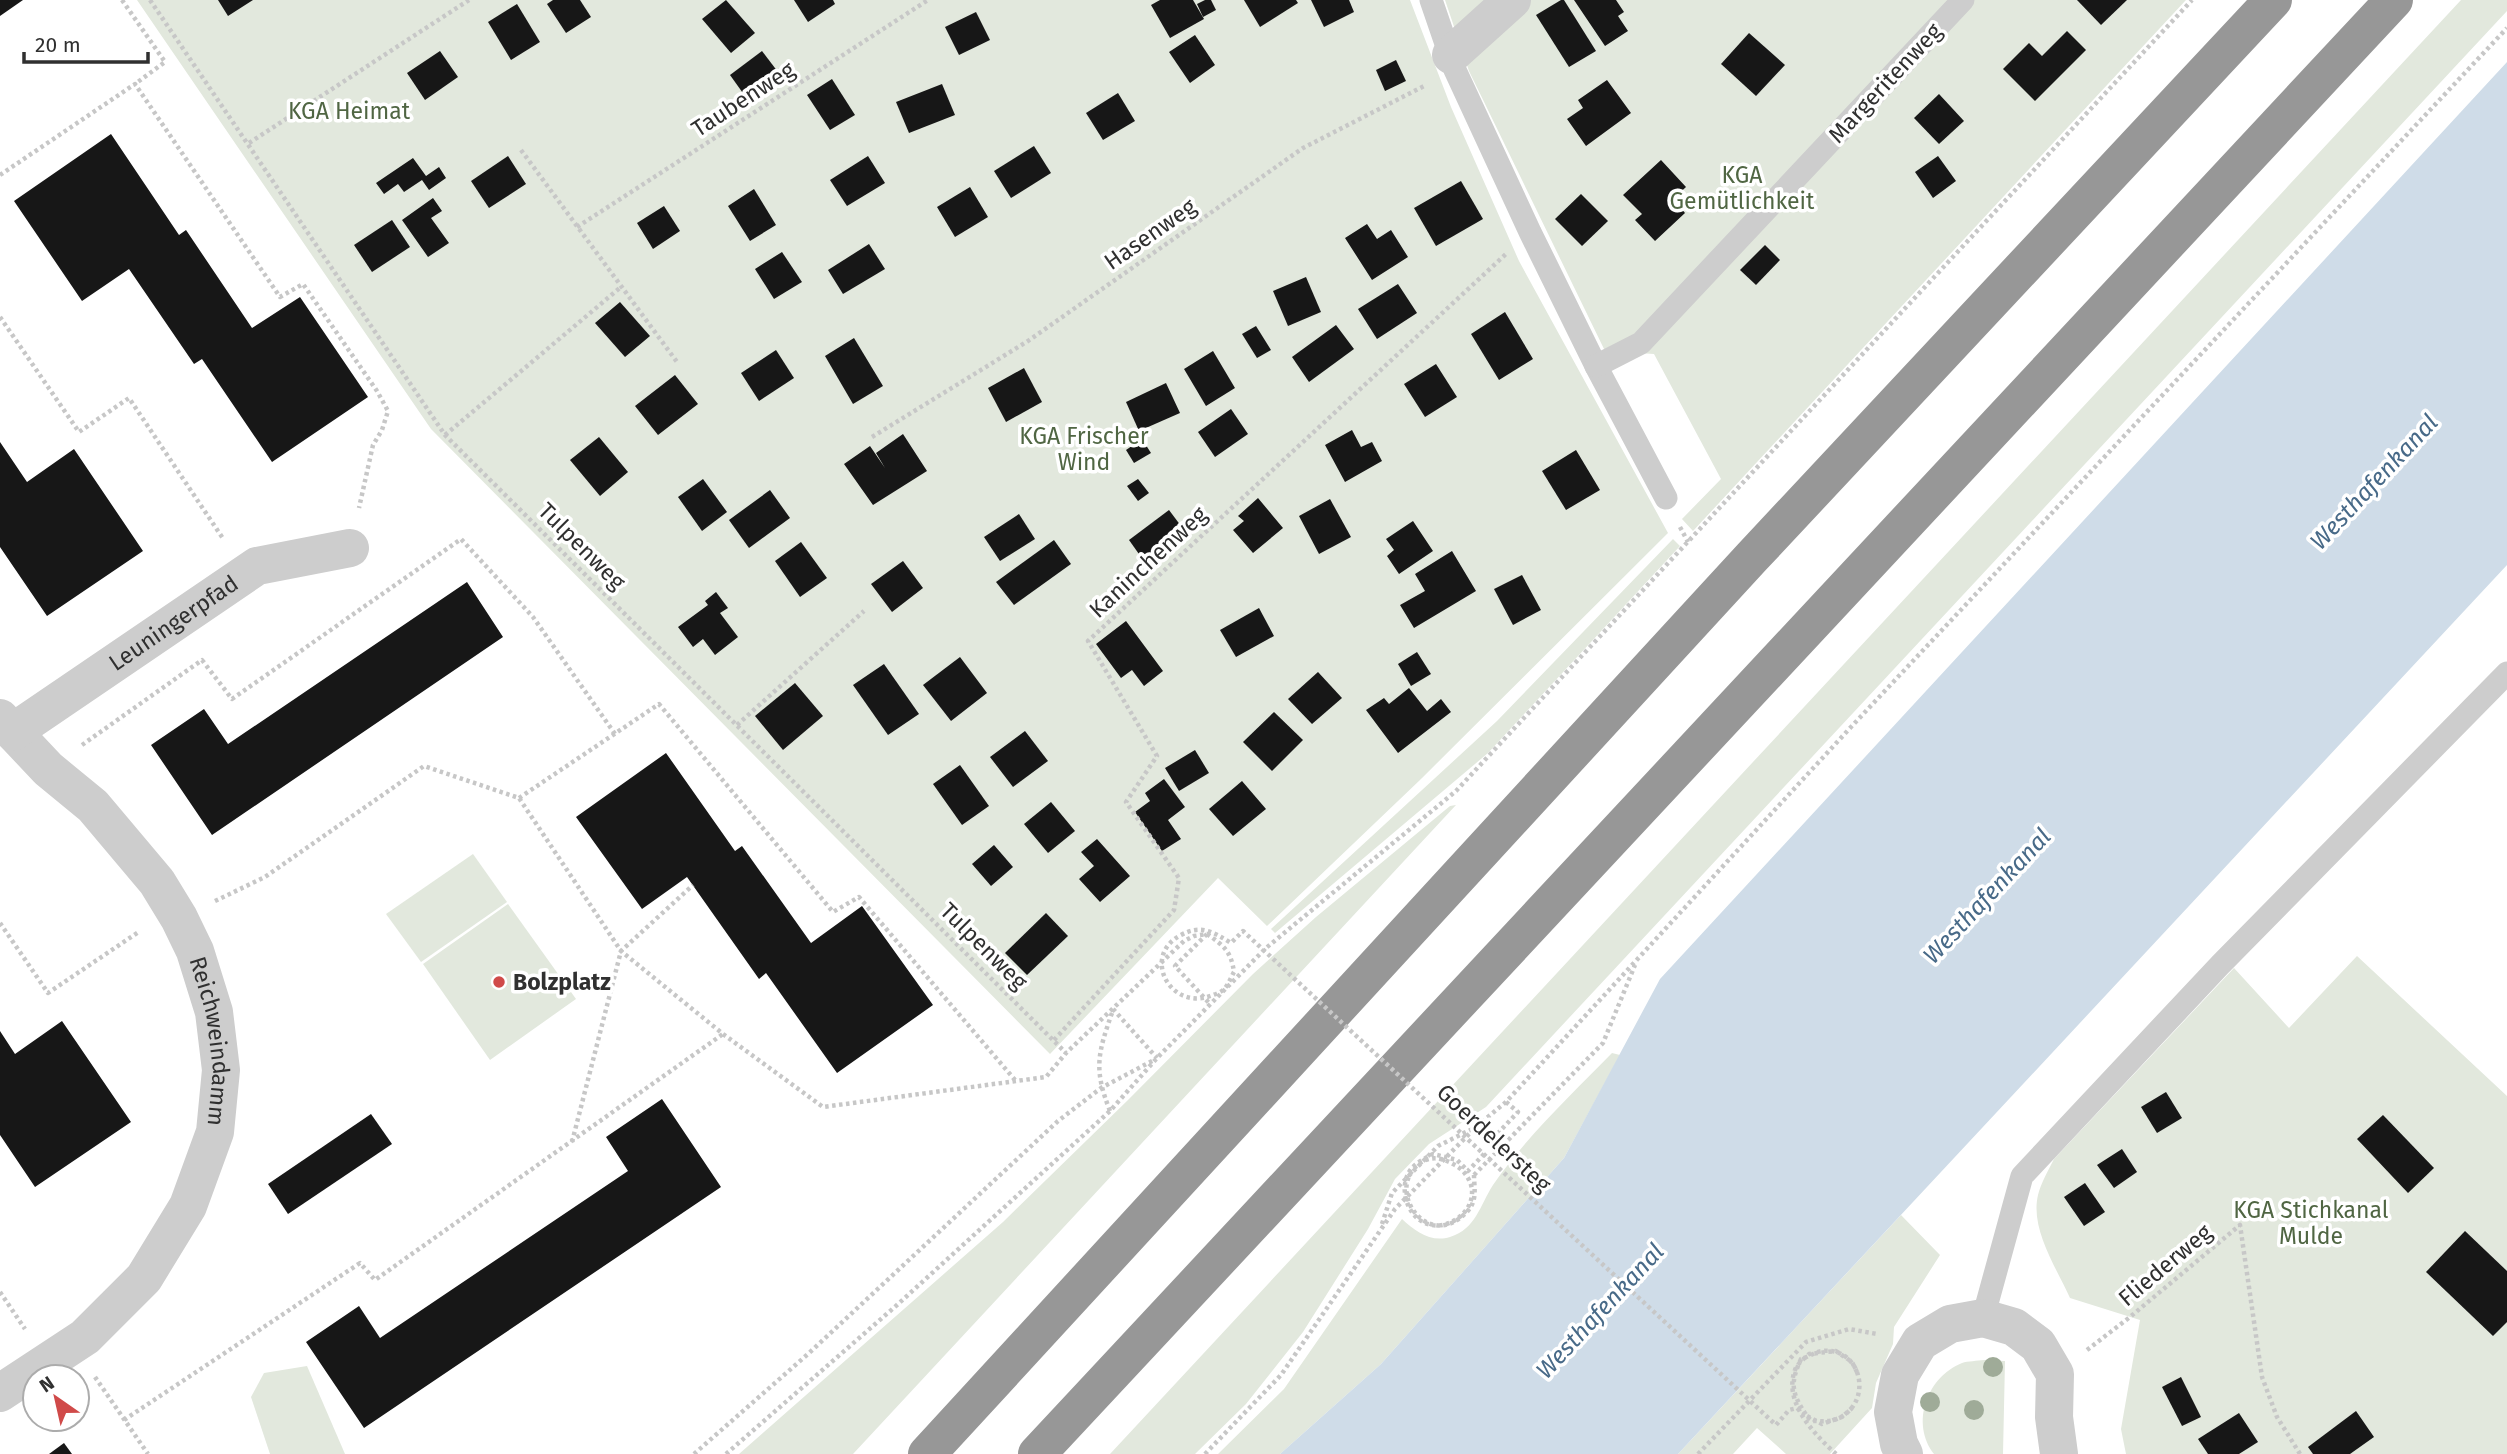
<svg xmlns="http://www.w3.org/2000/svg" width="2507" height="1454" font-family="'Fira Sans',sans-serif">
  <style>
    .green { fill: #e2e8dd }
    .water { fill: #cfdce8 }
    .building { fill: #171717 }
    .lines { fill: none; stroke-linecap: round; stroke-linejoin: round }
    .path { stroke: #c7c7c7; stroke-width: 4.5; stroke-dasharray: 3.5 3.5; stroke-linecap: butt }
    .service { stroke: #cdcdcd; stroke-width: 23 }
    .minor { stroke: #cdcdcd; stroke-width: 38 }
    .motorway { stroke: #979797; stroke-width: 38 }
    .path-bridge { stroke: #c7c7c7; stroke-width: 4.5; stroke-dasharray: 3.5 3.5; stroke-linecap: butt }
    .tree { fill: #9fab98 }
    .poi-dot { fill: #d04a49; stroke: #fff; stroke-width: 2.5 }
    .labels { text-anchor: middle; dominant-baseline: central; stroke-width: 7; stroke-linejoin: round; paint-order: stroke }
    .street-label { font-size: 23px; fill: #303030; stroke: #fff }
    .park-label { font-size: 23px; fill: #506643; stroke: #fff }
    .poi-label { font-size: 23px; font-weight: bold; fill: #303030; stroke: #fff; text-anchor: start }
    .water-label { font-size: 24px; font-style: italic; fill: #486a88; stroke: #fff }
  </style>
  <rect width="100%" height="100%" fill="#fff"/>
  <g class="green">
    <path d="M137,0H1410L1451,107L1519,261L1668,533L1420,780L1267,926L1218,878L1050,1054L431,429Z"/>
    <path d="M1445,0H2186L1693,531L1682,519L1721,479L1654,354L1605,351L1469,71Z"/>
    <path d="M2461,0H2507V11L1486,1107L1429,1144L1395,1179L1368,1229L1303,1332L1246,1404L1195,1454H1110Z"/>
    <path d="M1673,539L1680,546L1488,753L1275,933L1271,929L1497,721Z"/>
    <path d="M1456,805L853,1454H739L1003,1222L1128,1100L1253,974L1316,917L1450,806Z"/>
    <path d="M473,854L507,902L421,962L386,914Z"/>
    <path d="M508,904L576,999L490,1060L423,964Z"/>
    <path d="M2357,956L2507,1096V1454H2126L2121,1429L2140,1320L2070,1298C2056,1267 2030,1229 2038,1195C2041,1183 2048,1171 2054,1159L2234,968L2289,1028Z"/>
    <path d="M1612,1053L1620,1055L1564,1158L1381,1364L1280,1454H1218L1284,1389L1402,1219C1415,1231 1431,1243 1450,1237C1476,1229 1480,1205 1493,1185C1527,1136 1571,1095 1612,1053Z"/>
    <path d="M1901,1215L1940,1255L1894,1327L1893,1344L1876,1383L1872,1408L1830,1454H1786L1757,1428L1733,1454H1678Z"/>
    <path d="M1984,1360L2005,1361L2003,1454H1934C1910,1423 1927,1377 1962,1363C1968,1361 1977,1361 1984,1360Z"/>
    <path d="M307,1366L345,1454H270L251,1397L264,1373Z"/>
  </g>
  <path class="water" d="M2507,62V565L1678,1454H1280L1381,1364L1564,1158L1660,979Z"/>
  <g class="building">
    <path d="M0,0H23L0,16Z"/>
    <path d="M218,0H253L228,16Z"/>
    <path d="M553,0H580L591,17L566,33L547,4Z"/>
    <path d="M726,0L755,33L731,53L702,19Z"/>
    <path d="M794,0H833L835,4L808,22Z"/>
    <path d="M1160,0H1193L1204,19L1170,38L1151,5Z"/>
    <path d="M1205,0H1211L1216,10L1203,17L1197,4Z"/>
    <path d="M1244,0H1296L1298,3L1260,27Z"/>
    <path d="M1311,0H1349L1354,12L1324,27Z"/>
    <path d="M1561,0H1564L1596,51L1569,67L1536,15Z"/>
    <path d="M1574,0H1616L1624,12L1618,16L1628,31L1605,46Z"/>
    <path d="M2077,0H2127L2101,25Z"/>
    <path d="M517,4L540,42L511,60L488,22Z"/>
    <path d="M976,12L990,40L959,55L945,27Z"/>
    <path d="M2067,31L2086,50L2035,101L2003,69L2029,43L2042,56Z"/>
    <path d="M1749,33L1785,65L1756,96L1721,64Z"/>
    <path d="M1195,35L1215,65L1190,83L1169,52Z"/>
    <path d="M440,51L458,77L425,100L407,73Z"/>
    <path d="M762,51L778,72L745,96L730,75Z"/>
    <path d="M1396,60L1406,81L1385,91L1376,70Z"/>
    <path d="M832,79L855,115L830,130L807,95Z"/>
    <path d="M1607,80L1631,113L1586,146L1567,119L1583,108L1578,100Z"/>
    <path d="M942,84L955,115L909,133L896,102Z"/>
    <path d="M1118,93L1135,121L1103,140L1086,113Z"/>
    <path d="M1939,94L1964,121L1939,144L1914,118Z"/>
    <path d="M111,134L179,235L186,230L252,328L300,297L368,397L272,462L202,359L194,364L129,269L82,301L14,201Z"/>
    <path d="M1034,146L1051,173L1011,198L994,171Z"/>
    <path d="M508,156L526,184L489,208L471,181Z"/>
    <path d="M868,156L885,183L847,206L830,180Z"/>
    <path d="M1938,156L1956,181L1933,198L1915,172Z"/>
    <path d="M413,158L426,176L439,167L446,178L429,190L422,180L404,192L398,184L384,194L376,183Z"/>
    <path d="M1661,160L1686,187L1673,199L1685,213L1655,241L1635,220L1642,214L1623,195Z"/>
    <path d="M1461,181L1483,219L1436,246L1414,208Z"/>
    <path d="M970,187L988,217L955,237L937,207Z"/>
    <path d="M754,189L776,225L750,241L728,206Z"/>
    <path d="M1581,194L1608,221L1582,246L1555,219Z"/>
    <path d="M433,198L442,211L431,218L449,243L428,257L402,220Z"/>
    <path d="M664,206L680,231L653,249L637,223Z"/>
    <path d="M392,220L410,247L372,272L354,245Z"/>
    <path d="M1367,224L1377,239L1391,230L1408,257L1372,280L1345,238Z"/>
    <path d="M869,244L885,269L843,294L828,270Z"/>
    <path d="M1765,245L1780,260L1756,285L1740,270Z"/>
    <path d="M782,252L802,282L774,299L755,269Z"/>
    <path d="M1306,277L1321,312L1288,326L1273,291Z"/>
    <path d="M1398,284L1417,313L1377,339L1358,309Z"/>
    <path d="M620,302L650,336L625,357L595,323Z"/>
    <path d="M1505,312L1533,359L1499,380L1471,334Z"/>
    <path d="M1336,325L1354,349L1309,382L1292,357Z"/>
    <path d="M1256,326L1271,350L1257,358L1242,334Z"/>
    <path d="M854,338L883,386L853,404L825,356Z"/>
    <path d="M776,350L794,378L759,401L741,373Z"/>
    <path d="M1213,351L1235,388L1206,406L1184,369Z"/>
    <path d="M1436,364L1457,397L1425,417L1404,384Z"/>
    <path d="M1024,368L1042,402L1006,422L988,388Z"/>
    <path d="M675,375L698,404L658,435L635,406Z"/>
    <path d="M1166,383L1180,413L1139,431L1126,402Z"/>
    <path d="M1231,409L1248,434L1215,457L1198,432Z"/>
    <path d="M1352,430L1361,447L1372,442L1382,461L1345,482L1325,445Z"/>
    <path d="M903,434L927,471L873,505L844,464L870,446L885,468L876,453Z"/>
    <path d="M599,437L628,472L600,496L570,460Z"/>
    <path d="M1142,439L1151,453L1134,463L1126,450Z"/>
    <path d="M0,442L27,482L74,449L143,551L47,616L0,547Z"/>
    <path d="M1576,450L1600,490L1566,510L1542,471Z"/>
    <path d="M703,479L727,512L702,531L678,497Z"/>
    <path d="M1138,479L1149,493L1138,501L1127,486Z"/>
    <path d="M770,490L790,518L749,548L729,520Z"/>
    <path d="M1258,498L1283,528L1253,553L1233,530L1244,521L1238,516Z"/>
    <path d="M1330,499L1351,537L1319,554L1299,516Z"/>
    <path d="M1169,510L1187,534L1146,564L1129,540Z"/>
    <path d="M1019,514L1035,539L1000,561L984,537Z"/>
    <path d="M1413,521L1433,551L1399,574L1387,556L1394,550L1386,539Z"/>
    <path d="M1054,540L1071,564L1014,605L996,582Z"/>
    <path d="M801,542L827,578L800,597L775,561Z"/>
    <path d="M1452,551L1476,591L1414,628L1400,605L1425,591L1415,574Z"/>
    <path d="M903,561L923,588L892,612L871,584Z"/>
    <path d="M1522,575L1541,610L1513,625L1494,589Z"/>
    <path d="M467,582L503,637L212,835L151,745L204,709L228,744Z"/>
    <path d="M716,592L728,608L720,613L738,637L715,655L703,639L693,647L678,627L708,605L705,601Z"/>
    <path d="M1259,608L1274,636L1236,657L1220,630Z"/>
    <path d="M1126,621L1163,671L1144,686L1132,670L1121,678L1096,644Z"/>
    <path d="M1417,652L1431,674L1411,686L1398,664Z"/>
    <path d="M960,657L987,693L951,721L923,685Z"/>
    <path d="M884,664L919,714L888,735L853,685Z"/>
    <path d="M1318,672L1342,698L1312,724L1288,699Z"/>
    <path d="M795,683L823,716L783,750L755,716Z"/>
    <path d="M1409,688L1427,711L1441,699L1451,712L1398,753L1366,710L1384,698L1389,704Z"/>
    <path d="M1274,712L1303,740L1272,771L1243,742Z"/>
    <path d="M1025,731L1048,761L1013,787L990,757Z"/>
    <path d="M1195,750L1209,773L1179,791L1165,768Z"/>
    <path d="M666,753L735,851L742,846L811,943L862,906L933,1005L837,1073L766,973L759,979L687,877L642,909L576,817Z"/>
    <path d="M960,765L989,806L962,825L933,784Z"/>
    <path d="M1164,779L1185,807L1168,820L1181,839L1162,851L1135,812L1150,801L1145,793Z"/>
    <path d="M1242,781L1266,809L1233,836L1209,809Z"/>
    <path d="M1051,802L1075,831L1048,853L1024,824Z"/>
    <path d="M1097,839L1130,876L1100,902L1079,879L1094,866L1081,852Z"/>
    <path d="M994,845L1013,867L991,886L972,864Z"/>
    <path d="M1046,913L1068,936L1027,975L1005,953Z"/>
    <path d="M62,1021L131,1122L35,1187L0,1135V1031L15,1054Z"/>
    <path d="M2166,1092L2182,1118L2157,1133L2141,1107Z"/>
    <path d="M662,1099L721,1187L364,1428L306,1342L359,1306L380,1338L628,1171L606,1137Z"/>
    <path d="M371,1114L392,1144L288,1214L268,1184Z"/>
    <path d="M2383,1115L2434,1168L2408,1193L2357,1139Z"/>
    <path d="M2122,1149L2137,1172L2114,1188L2097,1165Z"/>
    <path d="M2085,1183L2105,1212L2084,1226L2064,1197Z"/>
    <path d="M2465,1231L2507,1271V1322L2493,1336L2426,1272Z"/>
    <path d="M2181,1377L2201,1417L2182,1426L2162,1387Z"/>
    <path d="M2356,1411L2374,1437L2350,1454H2313L2308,1447Z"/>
    <path d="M2239,1413L2258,1442L2239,1454H2208L2198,1439Z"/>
    <path d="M64,1443L72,1454H49Z"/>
  </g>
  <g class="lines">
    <g class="path">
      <path d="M122,0L165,62L135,84"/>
      <path d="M150,0L445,435L1066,1053"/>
      <path d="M249,143L469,0"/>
      <path d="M521,150L677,362"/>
      <path d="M0,175L135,84L280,297L303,284L377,391L388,411L382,430L373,445L359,508"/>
      <path d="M577,227L928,0"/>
      <path d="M0,317L79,432L129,398L224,540"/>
      <path d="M445,435L621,287"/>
      <path d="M872,437L1028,341L1303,148L1426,85"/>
      <path d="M1680,527L1688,542"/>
      <path d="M737,725L864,611"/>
      <path d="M82,745L202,660L232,699L461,539L533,617L615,734"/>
      <path d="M519,798L659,704L833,912L859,897L1015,1080"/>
      <path d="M215,901L265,877L424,766L519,798L621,951L723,1034L823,1107L1046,1077L1066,1053L1184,941L1194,936L1207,934C1224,946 1231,951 1234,972"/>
      <path d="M0,923L48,993L140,931"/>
      <path d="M1207,934L1175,966L1210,1004"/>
      <path d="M1113,1009L1157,1058"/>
      <path d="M1054,1040L1174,910L1179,878L1126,802L1157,756L1088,641L1506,254"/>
      <path d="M1506,1102L1518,1112L1499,1132L1508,1143"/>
      <path d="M1110,1111C1093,1068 1098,1053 1113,1010"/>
      <path d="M572,1142L621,951L693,885"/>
      <path d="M1474,1175L1603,1043L1635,965"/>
      <path d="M1382,1224L1392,1193L1438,1146L1474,1128"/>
      <path d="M0,1292L25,1329"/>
      <path d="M2087,1350L2130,1317L2240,1225L2262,1377L2277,1417L2300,1454"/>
      <path d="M95,1377L148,1454"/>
      <path d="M1807,1416L1822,1424L1842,1417L1852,1408"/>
      <path d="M124,1420L360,1263L375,1280L723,1034"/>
      <path d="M694,1454L808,1354L1058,1121L1101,1088L1154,1060"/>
      <path d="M726,1454L897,1305L1110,1111L1157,1058L1266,948L1456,791L2192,0"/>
      <path d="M1205,1454L1281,1375L1395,1209L1477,1126L1506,1102L1851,727L2507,28"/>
      <path d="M1698,1454L1806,1342L1849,1329L1877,1334"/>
      <path d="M1836,1454C1814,1434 1783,1402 1795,1370C1797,1364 1805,1358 1809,1354L1836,1351L1852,1362L1858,1374"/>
    </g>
    <g class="service">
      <path d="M1431,0L1455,70L1530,232L1596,366L1666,498"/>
      <path d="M1596,366L1641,343L1963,0"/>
      <path d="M1983,1318L2022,1176L2220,965L2507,673"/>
    </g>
    <g class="minor">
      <path d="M1451,55L1512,0"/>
      <path id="s1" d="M0,718L48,769L93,806L157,882L179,918L195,951L214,1012L221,1070L215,1132L188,1206L144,1278L85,1337L0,1393"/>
      <path id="s2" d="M13,732L257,566L350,548"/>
      <path d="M1904,1454L1899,1444L1893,1412L1900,1375L1920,1342L1950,1324L1983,1318L2014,1327L2038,1345L2055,1374L2054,1417L2059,1454"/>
    </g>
    <g class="motorway">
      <path d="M927,1454L1752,557L2273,0"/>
      <path d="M1037,1454L2394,0"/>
    </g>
    <g class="path-bridge">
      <path d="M1234,972C1231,977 1228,986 1223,990C1221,992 1216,994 1213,995C1171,1013 1140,956 1181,935C1201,924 1213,932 1231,943L1243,931L1776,1425L1789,1410L1797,1408L1812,1421C1819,1421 1827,1422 1834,1420C1875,1406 1863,1346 1822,1351C1815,1352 1808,1357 1801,1359C1790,1383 1791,1393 1807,1416"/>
      <path d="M1474,1175C1474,1183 1476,1194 1473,1202C1471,1209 1465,1214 1460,1218C1424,1246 1386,1189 1419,1164C1429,1156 1441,1157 1453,1164C1464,1169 1473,1182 1472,1194C1471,1215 1445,1232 1425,1223C1404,1214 1397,1180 1415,1165C1420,1161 1427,1157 1433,1154L1457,1160L1468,1171L1485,1153"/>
    </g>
  </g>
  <g class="tree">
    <circle cx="1993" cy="1367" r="10"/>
    <circle cx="1930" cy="1402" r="10"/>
    <circle cx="1974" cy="1410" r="10"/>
  </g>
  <circle class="poi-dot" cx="499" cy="982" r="7"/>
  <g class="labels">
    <g class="street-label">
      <text transform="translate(1885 83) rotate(-47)">Margeritenweg</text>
      <text transform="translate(743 99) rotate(-33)">Taubenweg</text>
      <text transform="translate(1150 234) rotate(-35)">Hasenweg</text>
      <text transform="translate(582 546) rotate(45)">Tulpenweg</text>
      <text transform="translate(1148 562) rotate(-43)">Kaninchenweg</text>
      <text stroke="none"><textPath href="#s2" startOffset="194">Leuningerpfad</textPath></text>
      <text transform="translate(984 946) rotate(45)">Tulpenweg</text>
      <text stroke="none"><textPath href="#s1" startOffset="399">Reichweindamm</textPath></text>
      <text transform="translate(1494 1138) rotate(43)">Goerdelersteg</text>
      <text transform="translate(2165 1265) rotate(-40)">Fliederweg</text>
    </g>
    <g class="park-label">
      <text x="349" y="111">KGA Heimat</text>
      <text x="1742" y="175">KGA<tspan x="1742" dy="26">Gemütlichkeit</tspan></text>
      <text x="1084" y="436">KGA Frischer<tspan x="1084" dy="26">Wind</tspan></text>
      <text x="2311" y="1210">KGA Stichkanal<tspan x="2311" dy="26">Mulde</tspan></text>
    </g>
    <g class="poi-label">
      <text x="513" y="982">Bolzplatz</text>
    </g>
    <g class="water-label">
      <text transform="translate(2374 482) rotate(-47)">Westhafenkanal</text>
      <text transform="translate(1987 896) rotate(-47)">Westhafenkanal</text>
      <text transform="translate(1600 1311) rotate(-47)">Westhafenkanal</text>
    </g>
  </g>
  <g transform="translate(56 1398) rotate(326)"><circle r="33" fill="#ffffff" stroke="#acacac" stroke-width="2"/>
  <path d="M0-5L12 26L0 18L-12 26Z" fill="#d04a49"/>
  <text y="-10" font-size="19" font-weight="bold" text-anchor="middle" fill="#303030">N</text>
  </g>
  <path d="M24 52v10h124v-10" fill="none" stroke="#303030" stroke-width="3.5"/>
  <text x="35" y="52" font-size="21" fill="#303030" stroke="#ffffff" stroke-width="5" paint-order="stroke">20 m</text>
</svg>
